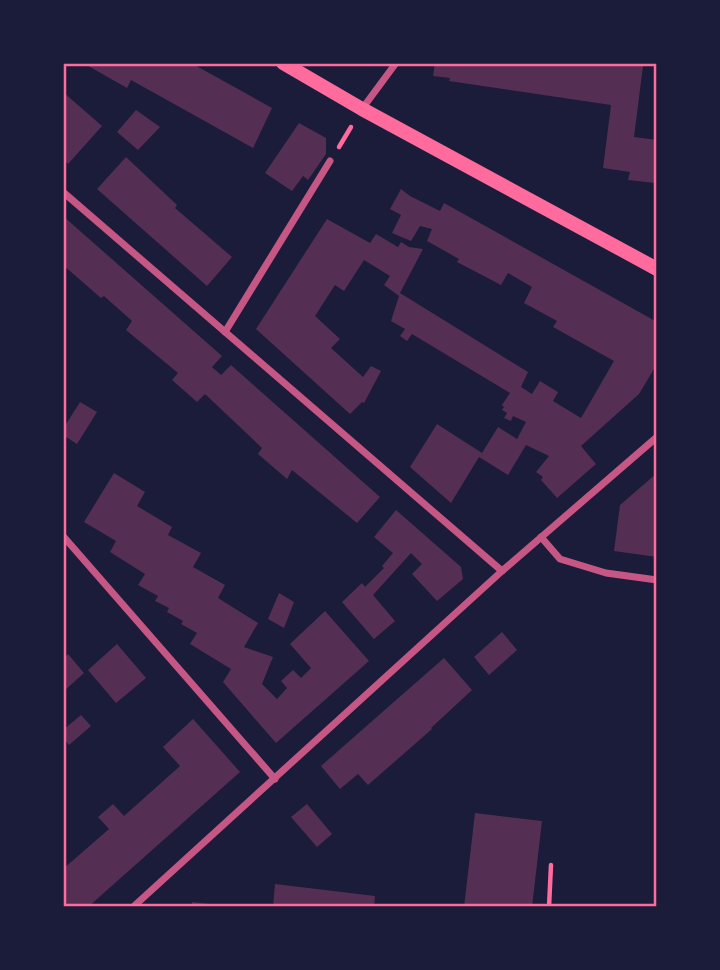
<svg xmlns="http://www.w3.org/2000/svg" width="720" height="970" font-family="'IBM Plex Sans',sans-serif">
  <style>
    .building { fill: #542f53 }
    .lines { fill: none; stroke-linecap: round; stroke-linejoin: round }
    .path { stroke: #ff6b9d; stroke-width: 4.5 }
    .minor { stroke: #c65784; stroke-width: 7 }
    .secondary { stroke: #ff6b9d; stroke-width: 14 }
    .neatline { fill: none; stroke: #ff6b9d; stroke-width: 2.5 }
  </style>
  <rect width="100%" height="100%" fill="#1b1b3a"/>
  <g class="building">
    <path d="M83,63H191L272,108L253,148L131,80L127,88Z"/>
    <path d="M435,63H619L643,66L634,137L657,140L655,183L628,180L630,172L603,168L611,105L449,81L450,78L433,76Z"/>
    <path d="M63,92L102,126L68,164L63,159Z"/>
    <path d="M136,110L160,127L138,150L117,132Z"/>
    <path d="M299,123L326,138V154L308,180L303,176L292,191L265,173Z"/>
    <path d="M126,157L177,205L175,208L232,257L207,286L97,189Z"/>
    <path d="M401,189L410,196L440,211L444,203L657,322V364L639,394L581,446L596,464L557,498L541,480L543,477L536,472L549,456L526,445L508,475L479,457L451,503L410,467L437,424L482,453L498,427L517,439L526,422L513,416L511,421L504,418L507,413L502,410L504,407L502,405L510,393L412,334L407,341L400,336L405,329L391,321L399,296L384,285L390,276L364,260L344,291L335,285L315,316L340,339L331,348L363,377L371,366L381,371L364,403L362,402L350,414L256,329L327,219L370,243L376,234L398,247L401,242L409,247L423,249L400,293L528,372L521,387L532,394L540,381L558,392L553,401L581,418L614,361L553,327L557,321L524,303L532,287L508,273L501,285L457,262L459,259L427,241L432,229L420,226L411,241L392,233L401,215L390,209Z"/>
    <path d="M63,216L222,356L212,367L221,375L231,365L380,497L357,523L292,470L287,479L258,454L262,448L205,394L197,402L172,380L178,373L126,330L132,321L104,296L101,298L63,265Z"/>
    <path d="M80,402L97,412L77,444L63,435V429Z"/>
    <path d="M114,473L145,492L137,506L172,527L168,535L201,553L193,567L225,585L218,598L258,623L244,647L273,657L262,684L277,699L287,688L281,681L293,670L301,678L311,668L290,644L325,611L369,661L276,743L223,682L231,669L190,644L197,633L181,624L183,621L167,612L169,608L155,601L158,596L138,585L145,574L110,552L116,541L84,522Z"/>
    <path d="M657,473V557L614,551L620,505Z"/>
    <path d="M396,510L461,567L463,579L437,601L412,574L422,564L411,553L373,595L395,621L374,639L342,602L362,583L365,587L384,568L382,566L393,553L374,537Z"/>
    <path d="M279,593L294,602L284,628L268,619Z"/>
    <path d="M502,632L517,650L489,675L474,657Z"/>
    <path d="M117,644L146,678L116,703L88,670Z"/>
    <path d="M68,654L84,673L63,692V659Z"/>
    <path d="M444,658L472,690L431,728L432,729L368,785L358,774L340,789L321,766Z"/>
    <path d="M81,715L91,726L69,745L63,738V730Z"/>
    <path d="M193,719L240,772L88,907H63V869L109,829L98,817L113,804L124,816L180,766L163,747Z"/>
    <path d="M307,804L332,834L317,847L291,817Z"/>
    <path d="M475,813L542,821L532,907H464Z"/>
    <path d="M275,884L375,896L374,907H273Z"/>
    <path d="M192,902L218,905V907H192Z"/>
  </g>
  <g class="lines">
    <g class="path">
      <path d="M339,147L351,127"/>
      <path d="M549,907L551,865"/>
    </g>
    <g class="minor">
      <path d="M362,109L396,63"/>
      <path d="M63,192L502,571"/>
      <path d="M225,332L330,161"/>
      <path d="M63,536L275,779"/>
      <path d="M541,537L560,559L606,573L657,580"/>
      <path d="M133,907L502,571L657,437"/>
    </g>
    <path class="secondary" d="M283,63L362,109L657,269"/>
  </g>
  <rect width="720" height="970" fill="none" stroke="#1b1b3a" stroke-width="130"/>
  <rect x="65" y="65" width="590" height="840" class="neatline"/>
</svg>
